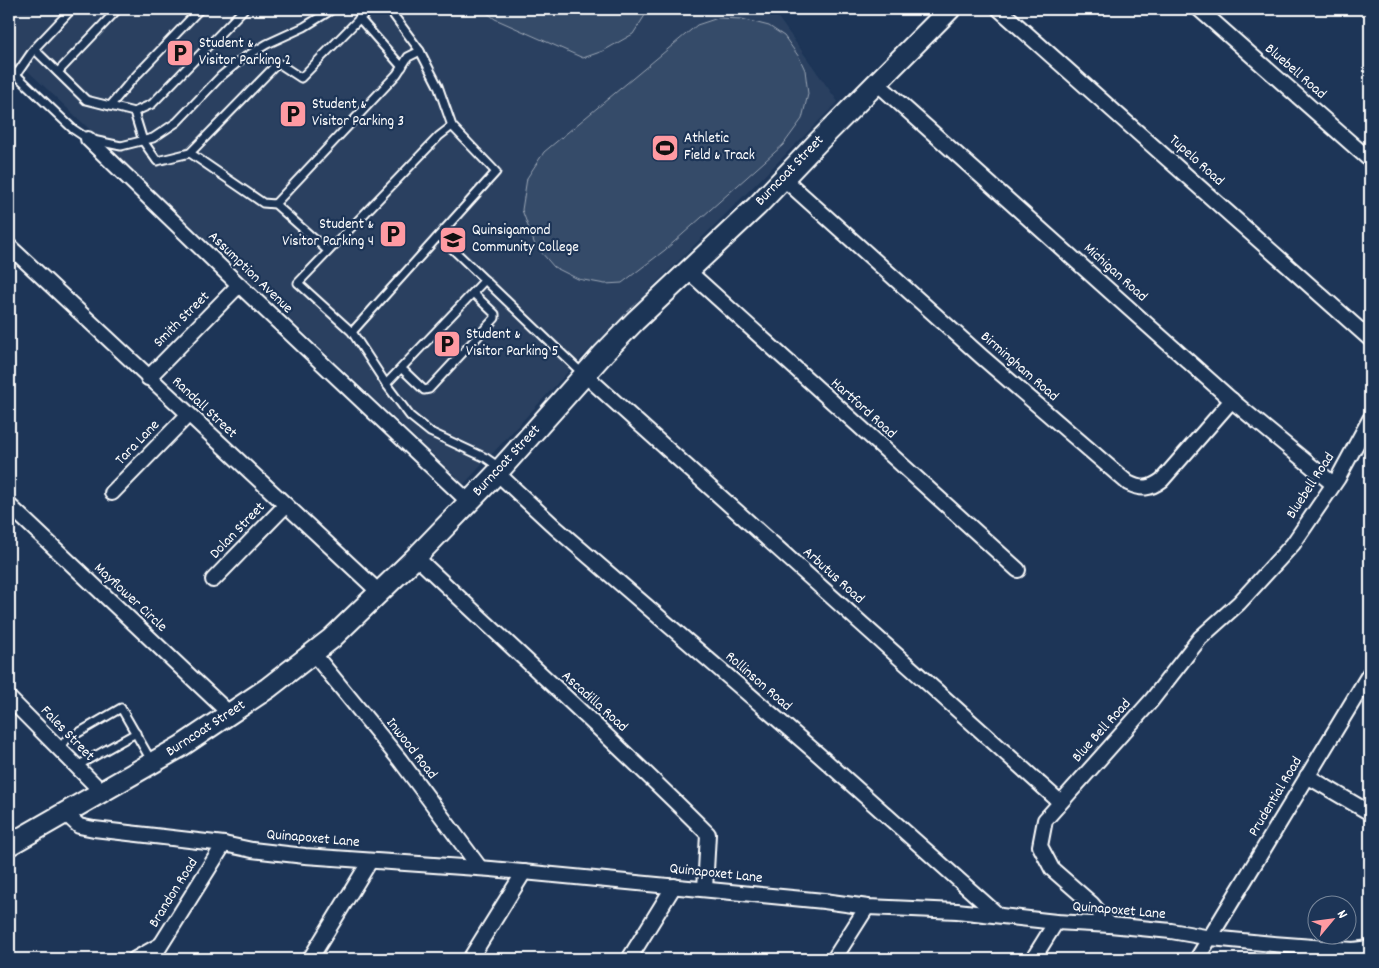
<svg xmlns="http://www.w3.org/2000/svg" width="1379" height="968" font-family="Dekko,sans-serif">
  <style>
    .built { fill: #2a4161 }
    .green { fill: #364b69; stroke: #9aa5b4 }
    .lines { fill: none; stroke-linecap: round; stroke-linejoin: round }
    .lane-casing { stroke: #fff; stroke-width: 11 }
    .street-casing { stroke: #fff; stroke-width: 18 }
    .secondary-casing { stroke: #fff; stroke-width: 24 }
    .lane { stroke: #1d3557; stroke-width: 7 }
    .street { stroke: #1d3557; stroke-width: 14 }
    .secondary { stroke: #1d3557; stroke-width: 20 }
    .labels { text-anchor: middle; dominant-baseline: central; stroke-width: 4.5; stroke-linejoin: round; paint-order: stroke }
    .poi-label { font-size: 15px; fill: #fff; stroke: #1d3557; text-anchor: start }
    .street-label { font-size: 15px; fill: #fff; stroke: #1d3557 }
  </style>
  <rect width="100%" height="100%" fill="#1d3557"/>
  <filter id="ink" filterUnits="userSpaceOnUse"><feTurbulence type="fractalNoise" baseFrequency=".02" numOctaves="2"/><feDisplacementMap in="SourceGraphic" scale="10" xChannelSelector="R" yChannelSelector="G"/><feConvolveMatrix kernelMatrix="1 2 1 2 8 2 1 2 1" color-interpolation-filters="sRGB"/></filter>
  <g filter="url(#ink)">
    <path class="built" d="M9,9H772L838,102L578,361L464,484L9,53Z"/>
    <g class="green">
      <path d="M482,9H649L633,34L603,51L583,58L495,19Z"/>
      <path d="M718,18L742,19L769,26L784,36L799,57L805,70L808,94L802,119L783,145L665,250L622,283L605,284L578,279L554,267L535,245L522,210L527,178L544,152L697,25Z"/>
    </g>
    <g class="lines">
      <g class="lane-casing">
        <g id="lane">
          <path d="M72,9L34,49L86,100L134,112L143,141L157,161L190,153L278,63L301,78L361,17L371,9"/>
          <path d="M359,18L402,67"/>
          <path d="M9,68L73,129L88,139L121,146L153,138L177,122L221,76L242,59L267,44L304,27L333,9"/>
          <path d="M58,72L118,9"/>
          <path d="M16,75L34,49"/>
          <path d="M110,106L131,81L200,9"/>
          <path d="M134,112L152,104L244,9"/>
          <path d="M452,126L439,136L298,283L352,332L386,384L410,416L430,432L486,458L499,467"/>
          <path d="M190,153L263,203L275,204L328,251"/>
          <path d="M275,204L397,74L408,57L420,51"/>
          <path d="M439,236L583,374"/>
          <path d="M352,332L496,172L452,126L438,86L420,51L389,9"/>
          <path d="M402,369L424,390L429,389L495,318V314L473,293"/>
          <path d="M386,384L485,280"/>
          <path d="M60,749L66,740L121,708L152,762"/>
          <path d="M77,766L136,733"/>
        </g>
      </g>
      <g class="street-casing">
        <g id="street">
          <path d="M999,9L1370,339"/>
          <path d="M1199,9L1370,160"/>
          <path d="M877,83L1236,404L1333,484"/>
          <path d="M88,139L236,282L469,502"/>
          <path d="M783,178L982,357L1128,483C1142,490 1150,489 1162,480L1232,400"/>
          <path d="M9,246L379,592"/>
          <path d="M688,271L1018,570"/>
          <path d="M585,375L1060,802"/>
          <path d="M148,378L239,285"/>
          <path d="M497,473L556,528L819,755L998,915"/>
          <path d="M112,493L188,415"/>
          <path d="M9,505L230,714"/>
          <path d="M416,557C513,649 613,739 708,834L705,889"/>
          <path d="M213,580L286,505"/>
          <path d="M313,653L400,760L480,868"/>
          <path d="M9,698L102,792"/>
          <path d="M1307,776L1370,813"/>
          <path d="M65,813L79,826L94,829L224,844L252,850L305,856L491,869L824,901L868,907L957,911L1056,922L1110,925L1171,931L1211,938L1273,944L1353,950L1370,948"/>
          <path d="M1110,925L1092,904L1052,869L1040,846L1045,820L1151,701L1200,638L1239,603L1293,544L1338,478L1370,419"/>
          <path d="M135,959L160,945"/>
          <path d="M152,959L224,844"/>
          <path d="M310,959L370,861"/>
          <path d="M470,959L524,872"/>
          <path d="M629,959L674,886"/>
          <path d="M834,959L867,907"/>
          <path d="M1033,959L1056,922"/>
          <path d="M1197,959L1370,673"/>
        </g>
      </g>
      <g class="secondary-casing">
        <path id="secondary" d="M9,845L180,747L268,688L331,639L416,557L497,473L604,353L635,321L757,206L818,142L950,9"/>
      </g>
      <use href="#lane" class="lane"/>
      <use href="#street" class="street"/>
      <use href="#secondary" class="secondary"/>
    </g>
  </g>
  <defs>
    <g id="parking-square" transform="scale(1.4375)"><rect x="-9" y="-9" width="18" height="18" rx="4" fill="#ff9aa2" stroke="#1d3557"/><path d="M-3.5-5.5H1a3.5 3.5 0 0 1 0 7H-1V5.5H-3.5ZM-1-3.4V-.6H.8a1.4 1.4 0 0 0 0-2.8Z" fill="#111"/></g>
    <g id="stadium-square" transform="scale(1.4375)"><rect x="-9" y="-9" width="18" height="18" rx="4" fill="#ff9aa2" stroke="#1d3557"/><path d="M0-5a6.5 5 0 1 0 0 10a6.5 5 0 1 0 0-10ZM-3.5-1.8h7v3.6h-7Z" fill="#111"/></g>
    <g id="university-square" transform="scale(1.4375)"><rect x="-9" y="-9" width="18" height="18" rx="4" fill="#ff9aa2" stroke="#1d3557"/><path d="M0-5L7-2L0 1L-7-2ZM-4 1L0 2.5L4 1V4Q0 6-4 4Z" fill="#111"/></g>
  </defs>
  <g fill-rule="evenodd">
    <use href="#parking-square" x="180" y="53"/>
    <use href="#parking-square" x="293" y="114"/>
    <use href="#stadium-square" x="665" y="148"/>
    <use href="#parking-square" x="393" y="234"/>
    <use href="#university-square" x="453" y="240"/>
    <use href="#parking-square" x="447" y="344"/>
  </g>
  <g class="labels">
    <g class="poi-label">
      <text x="199" y="44">Student &amp;<tspan x="199" dy="17">Visitor Parking 2</tspan></text>
      <text x="312" y="105">Student &amp;<tspan x="312" dy="17">Visitor Parking 3</tspan></text>
      <text x="684" y="139">Athletic<tspan x="684" dy="17">Field &amp; Track</tspan></text>
      <text x="374" y="225" text-anchor="end">Student &amp;<tspan x="374" dy="17">Visitor Parking 4</tspan></text>
      <text x="472" y="231">Quinsigamond<tspan x="472" dy="17">Community College</tspan></text>
      <text x="466" y="335">Student &amp;<tspan x="466" dy="17">Visitor Parking 5</tspan></text>
    </g>
    <g class="street-label">
      <text transform="translate(1295 72) rotate(41)">Bluebell Road</text>
      <text transform="translate(1196 161) rotate(42)">Tupelo Road</text>
      <text transform="translate(790 171) rotate(-46)">Burncoat Street</text>
      <text transform="translate(250 273) rotate(44)">Assumption Avenue</text>
      <text transform="translate(1115 273) rotate(42)">Michigan Road</text>
      <text transform="translate(182 320) rotate(-45)">Smith Street</text>
      <text transform="translate(1019 367) rotate(41)">Birmingham Road</text>
      <text transform="translate(204 408) rotate(43)">Randall Street</text>
      <text transform="translate(863 409) rotate(42)">Hartford Road</text>
      <text transform="translate(138 443) rotate(-46)">Tara Lane</text>
      <text transform="translate(507 461) rotate(-47)">Burncoat Street</text>
      <text transform="translate(1311 486) rotate(-57)">Bluebell Road</text>
      <text transform="translate(238 531) rotate(-46)">Dolan Street</text>
      <text transform="translate(833 576) rotate(42)">Arbutus Road</text>
      <text transform="translate(130 598) rotate(43)">Mayflower Circle</text>
      <text transform="translate(758 682) rotate(41)">Rollinson Road</text>
      <text transform="translate(594 702) rotate(42)">Ascadilla Road</text>
      <text transform="translate(206 729) rotate(-33)">Burncoat Street</text>
      <text transform="translate(1102 731) rotate(-48)">Blue Bell Road</text>
      <text transform="translate(67 734) rotate(46)">Fales Street</text>
      <text transform="translate(411 749) rotate(52)">Inwood Road</text>
      <text transform="translate(1276 797) rotate(-59)">Prudential Road</text>
      <text transform="translate(313 839) rotate(5)">Quinapoxet Lane</text>
      <text transform="translate(716 874) rotate(6)">Quinapoxet Lane</text>
      <text transform="translate(174 893) rotate(-58)">Brandon Road</text>
      <text transform="translate(1119 911) rotate(5)">Quinapoxet Lane</text>
    </g>
  </g>
  <rect width="1379" height="968" fill="none" stroke="#1d3557" stroke-width="30"/>
  <rect x="15" y="15" width="1349" height="938" fill="none" stroke="#fff" stroke-width="2" filter="url(#ink)"/>
  <g transform="translate(1332 920) rotate(61)"><circle r="24" fill="#1d3557" stroke="#77869a"/>
  <path d="M0-4L9 19L0 12L-9 19Z" fill="#ff9aa2"/>
  <text y="-8" font-size="14" font-weight="bold" text-anchor="middle" fill="#ffffff">N</text>
  </g>
</svg>
